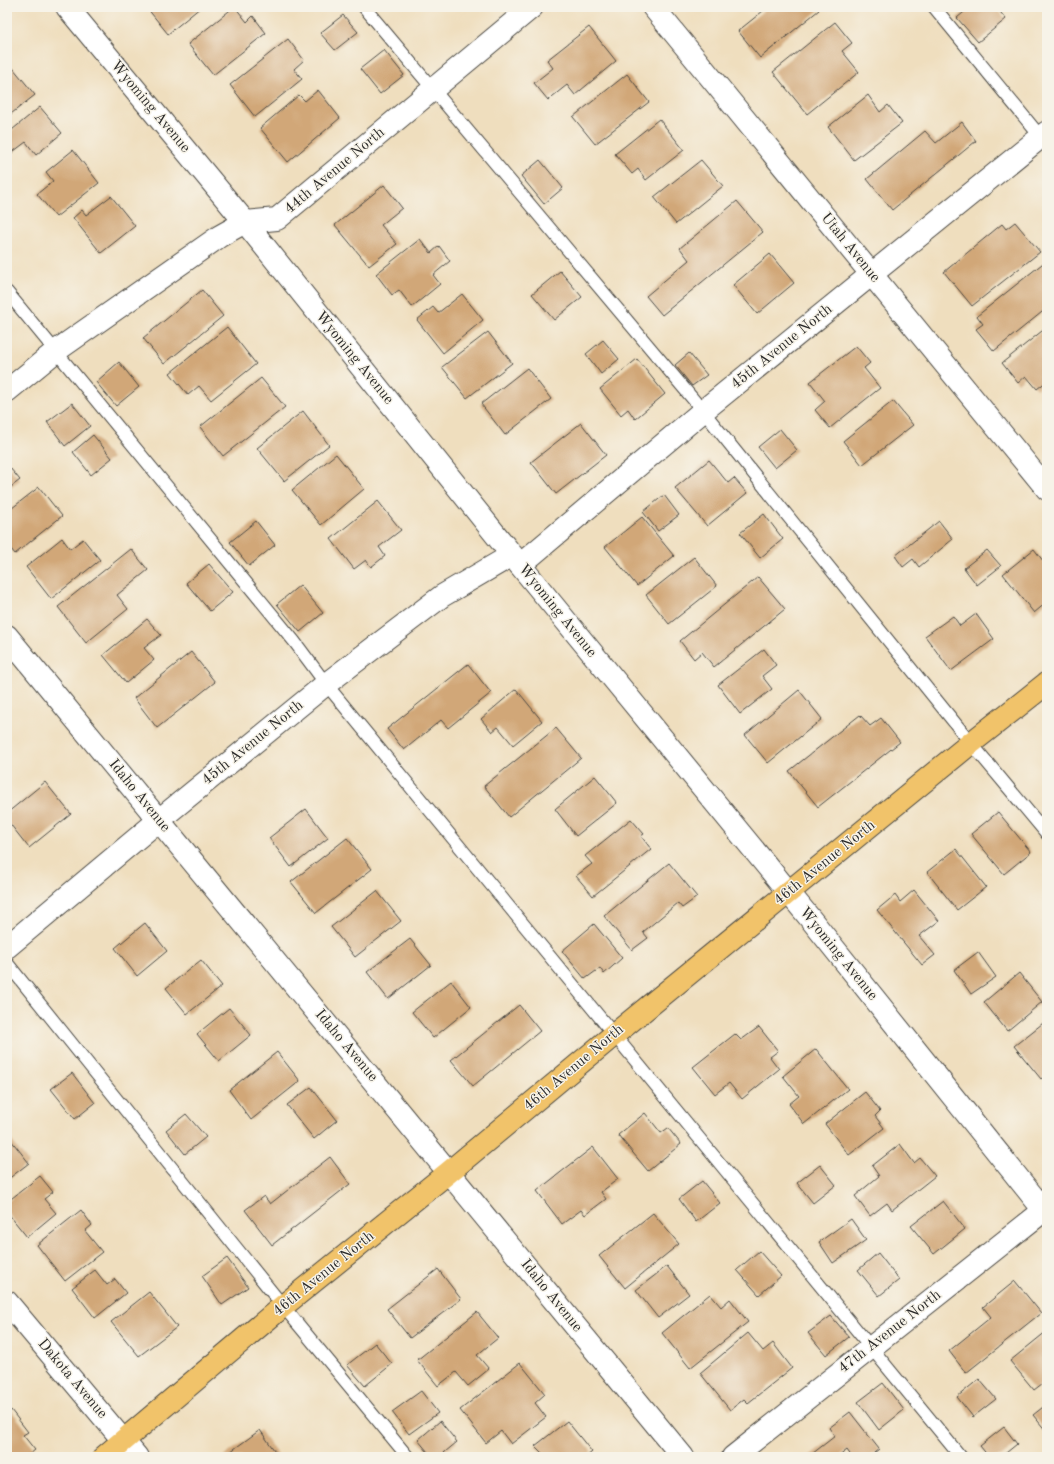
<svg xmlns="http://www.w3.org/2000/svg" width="1054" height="1464" font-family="'Old Standard TT',serif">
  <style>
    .building { fill: #d1a778 }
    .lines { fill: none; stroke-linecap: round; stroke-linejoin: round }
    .service-casing { stroke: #484641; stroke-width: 14 }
    .minor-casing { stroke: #484641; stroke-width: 24 }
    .primary-casing { stroke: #484641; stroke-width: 24 }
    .service { stroke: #fff; stroke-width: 12 }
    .minor { stroke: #fff; stroke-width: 22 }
    .primary { stroke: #f1c36a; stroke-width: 22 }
    .labels { text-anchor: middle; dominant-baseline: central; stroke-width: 3; stroke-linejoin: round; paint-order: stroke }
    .street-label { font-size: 15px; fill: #2b2b2b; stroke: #f7f3e8 }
  </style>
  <rect width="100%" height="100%" fill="#f7f3e8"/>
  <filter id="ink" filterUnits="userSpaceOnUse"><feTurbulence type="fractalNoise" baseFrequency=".025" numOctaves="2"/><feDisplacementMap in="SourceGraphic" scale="8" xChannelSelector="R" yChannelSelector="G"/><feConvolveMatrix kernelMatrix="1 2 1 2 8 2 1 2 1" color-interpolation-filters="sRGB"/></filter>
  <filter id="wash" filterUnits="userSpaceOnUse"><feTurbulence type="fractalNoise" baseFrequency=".012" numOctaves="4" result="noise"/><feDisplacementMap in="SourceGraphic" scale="16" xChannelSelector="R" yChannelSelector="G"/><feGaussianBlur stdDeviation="0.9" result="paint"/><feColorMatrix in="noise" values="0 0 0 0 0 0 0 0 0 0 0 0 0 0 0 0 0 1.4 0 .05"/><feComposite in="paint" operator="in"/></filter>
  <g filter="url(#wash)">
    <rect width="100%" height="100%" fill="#efdebe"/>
    <g id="blocks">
      <g class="building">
        <path d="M149,7H201L168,34L147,8Z"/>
        <path d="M234,7H235L247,22L253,16L266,33L213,75L188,44Z"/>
        <path d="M768,7H817L819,10L760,58L738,31Z"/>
        <path d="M970,7H996L1006,19L978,42L957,18Z"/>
        <path d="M343,15L358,32L335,50L320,33Z"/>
        <path d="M835,22L852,43L842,51L859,72L807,114L773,72Z"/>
        <path d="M589,27L616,61L575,95L567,85L548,100L534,83L553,68L547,60Z"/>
        <path d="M288,39L304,60L294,69L302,79L255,117L230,85Z"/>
        <path d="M384,50L404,75L380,94L360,69Z"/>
        <path d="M13,68L35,95L7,117V72Z"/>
        <path d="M627,74L649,102L595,144L573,117Z"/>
        <path d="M318,90L340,118L288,162L260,128L299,95L305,101Z"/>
        <path d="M868,95L880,112L888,105L902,123L854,160L828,127Z"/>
        <path d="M40,107L62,133L36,155L26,142L10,154L7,150V134Z"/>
        <path d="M659,119L684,150L646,180L638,169L632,174L615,154Z"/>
        <path d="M962,122L976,141L892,210L867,179L925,131L936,143Z"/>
        <path d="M73,150L99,183L56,217L37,194L53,181L46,172Z"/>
        <path d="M540,160L563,188L544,204L521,176Z"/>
        <path d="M701,160L723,186L676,224L654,197Z"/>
        <path d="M384,185L402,208L381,225L397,244L369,266L335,225Z"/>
        <path d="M111,196L135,226L101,253L73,218L82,210L86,215Z"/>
        <path d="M737,201L763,232L662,315L646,296L689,260L680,248Z"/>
        <path d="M1015,222L1040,252L972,306L944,272L1002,224L1006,229Z"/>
        <path d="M420,239L431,253L439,246L450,261L433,275L440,284L412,307L399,290L392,295L376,274Z"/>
        <path d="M770,254L794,283L757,314L733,285Z"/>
        <path d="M1047,260V290L1045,292L1047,294V308L994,351L976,329L983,324L977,316Z"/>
        <path d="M560,271L582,297L554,320L532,294Z"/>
        <path d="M202,290L223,316L164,364L143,338Z"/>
        <path d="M462,294L483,320L443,353L417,320L433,307L438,313Z"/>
        <path d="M227,327L256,364L211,400L199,386L188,395L170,373Z"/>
        <path d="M1047,327V381L1037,389L1026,376L1018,383L1002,363Z"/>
        <path d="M488,332L512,363L467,398L442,367Z"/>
        <path d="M603,340L619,359L601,374L586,354Z"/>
        <path d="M856,346L870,363L864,368L880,388L830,428L815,410L825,401L810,382Z"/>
        <path d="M689,353L707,375L692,386L675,365Z"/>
        <path d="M637,359L665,394L635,419L628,409L621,415L600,389Z"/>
        <path d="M119,362L139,387L116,406L96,382Z"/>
        <path d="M527,368L551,399L505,435L481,404Z"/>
        <path d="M261,378L285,407L223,456L200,427Z"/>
        <path d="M893,401L913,425L862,465L843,441Z"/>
        <path d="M72,403L90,426L65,446L47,422Z"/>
        <path d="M303,411L329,445L284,481L257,448Z"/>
        <path d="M581,423L606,455L556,494L531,462Z"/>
        <path d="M780,429L797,450L775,468L758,447Z"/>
        <path d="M93,435L112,458L91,475L73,452Z"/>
        <path d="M336,454L364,489L321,525L292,490Z"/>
        <path d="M709,460L728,483L734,478L747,493L707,526L675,488Z"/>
        <path d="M10,468L20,480L7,490V470Z"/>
        <path d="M39,487L62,516L15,554L7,544V512Z"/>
        <path d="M664,495L679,515L658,531L643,512Z"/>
        <path d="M378,501L401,530L379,547L385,556L371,567L366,560L354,569L331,539Z"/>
        <path d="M764,514L783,539L760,558L740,533Z"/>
        <path d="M642,517L674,556L637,586L605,547Z"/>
        <path d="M256,521L275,545L249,566L230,542Z"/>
        <path d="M939,521L953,539L919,567L913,559L903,567L895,556Z"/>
        <path d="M62,538L70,549L83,539L100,560L51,599L26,567Z"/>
        <path d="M131,549L148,570L117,595L128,609L86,643L58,607Z"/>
        <path d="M1034,549L1047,566V602L1034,613L1003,574Z"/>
        <path d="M987,550L1001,566L977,585L964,568Z"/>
        <path d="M694,557L717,586L669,624L646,595Z"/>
        <path d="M209,564L233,592L210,611L186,583Z"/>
        <path d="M758,577L785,609L714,667L702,652L694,659L680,641Z"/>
        <path d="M300,585L323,613L300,632L277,604Z"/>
        <path d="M976,614L994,639L951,671L925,636L953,616L960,626Z"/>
        <path d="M147,619L161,635L144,648L154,660L126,683L103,655Z"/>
        <path d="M764,649L776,665L762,676L772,689L740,714L718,685Z"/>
        <path d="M191,652L215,682L157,728L134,698Z"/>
        <path d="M468,664L491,693L448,728L441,720L404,750L387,729Z"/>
        <path d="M516,689L542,721L513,745L498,727L492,732L481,719Z"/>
        <path d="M799,690L822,719L768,763L745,735Z"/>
        <path d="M860,715L870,726L881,718L900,742L818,807L789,771Z"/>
        <path d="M556,728L581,758L509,817L484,786Z"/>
        <path d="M595,776L617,803L576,836L555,809Z"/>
        <path d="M45,782L71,814L29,848L7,820V813Z"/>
        <path d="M306,809L328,838L291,867L269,838Z"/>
        <path d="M998,812L1031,852L1004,874L971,834Z"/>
        <path d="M631,819L644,834L641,836L651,849L593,896L576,876L592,864L585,856Z"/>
        <path d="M347,838L372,869L316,913L291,882Z"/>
        <path d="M956,849L986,887L957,910L927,872Z"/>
        <path d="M669,863L697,897L682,908L678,903L643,932L648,938L632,950L604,916Z"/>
        <path d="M914,890L939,921L919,936L935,955L922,965L877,910L895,895L900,902Z"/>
        <path d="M377,891L401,921L355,957L331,927Z"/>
        <path d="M145,923L167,951L137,976L115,948Z"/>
        <path d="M594,924L622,958L604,974L600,968L585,979L562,951Z"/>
        <path d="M410,939L431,965L388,999L367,972Z"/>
        <path d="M978,952L996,977L971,994L954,970Z"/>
        <path d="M201,960L222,986L187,1014L166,988Z"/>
        <path d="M1019,973L1042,1002L1007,1031L984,1002Z"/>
        <path d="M451,981L471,1007L433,1038L412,1012Z"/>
        <path d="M519,1005L540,1031L473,1086L451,1060Z"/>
        <path d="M229,1008L251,1035L219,1061L197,1034Z"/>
        <path d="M1047,1020V1074L1041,1079L1014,1046Z"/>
        <path d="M759,1027L778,1051L770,1057L779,1069L742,1099L729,1083L715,1094L693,1067L735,1034L741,1040Z"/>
        <path d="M816,1049L848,1089L804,1124L789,1104L799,1096L783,1076Z"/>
        <path d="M277,1052L300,1081L251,1120L229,1090Z"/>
        <path d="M72,1073L95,1103L75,1119L51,1089Z"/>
        <path d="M311,1087L337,1120L314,1139L287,1105Z"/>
        <path d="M865,1092L880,1111L875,1116L884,1128L849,1155L825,1124Z"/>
        <path d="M645,1113L661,1133L668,1128L681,1144L648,1171L618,1135Z"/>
        <path d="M186,1114L206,1137L185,1154L166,1130Z"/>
        <path d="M7,1135L29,1163L7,1180Z"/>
        <path d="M900,1144L914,1163L920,1158L935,1176L892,1210L887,1203L870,1216L855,1196L879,1176L872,1166Z"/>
        <path d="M593,1147L618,1179L601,1192L606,1199L585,1215L581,1210L562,1224L537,1191Z"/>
        <path d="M330,1157L350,1184L272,1245L245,1210L264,1196L270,1204Z"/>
        <path d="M820,1165L836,1185L813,1203L797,1183Z"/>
        <path d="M40,1176L53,1192L44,1199L56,1213L27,1237L7,1212V1202Z"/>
        <path d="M702,1181L720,1203L696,1222L679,1199Z"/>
        <path d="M943,1201L965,1229L934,1254L911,1226Z"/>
        <path d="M81,1210L92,1225L85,1231L102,1252L65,1281L37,1245Z"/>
        <path d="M653,1213L679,1244L625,1288L599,1256Z"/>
        <path d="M851,1219L866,1240L833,1263L819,1242Z"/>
        <path d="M759,1251L781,1276L759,1295L737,1270Z"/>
        <path d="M878,1253L899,1280L879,1296L858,1270Z"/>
        <path d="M227,1258L248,1287L222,1305L202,1276Z"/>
        <path d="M667,1266L689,1294L658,1318L636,1290Z"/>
        <path d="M438,1269L461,1299L410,1338L387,1309Z"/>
        <path d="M95,1270L107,1285L115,1279L126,1293L95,1318L72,1288Z"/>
        <path d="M1015,1281L1041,1313L966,1373L949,1351L991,1317L983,1307Z"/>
        <path d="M149,1292L177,1327L139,1356L111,1322Z"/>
        <path d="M710,1294L721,1307L730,1299L748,1322L690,1368L662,1333Z"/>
        <path d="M477,1312L498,1338L477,1355L489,1369L468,1386L456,1372L438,1386L417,1360Z"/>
        <path d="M831,1316L849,1337L826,1355L808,1333Z"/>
        <path d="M1047,1331V1380L1034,1390L1010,1361Z"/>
        <path d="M748,1333L763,1351L773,1343L792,1368L748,1403L744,1399L730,1410L700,1373Z"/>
        <path d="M375,1343L392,1364L365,1386L347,1365Z"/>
        <path d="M520,1363L545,1394L535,1403L546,1417L511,1444L501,1431L486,1443L460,1410Z"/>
        <path d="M979,1379L996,1399L973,1417L957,1397Z"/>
        <path d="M883,1383L904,1410L879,1430L858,1402Z"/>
        <path d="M421,1391L438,1413L409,1434L392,1412Z"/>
        <path d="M1047,1404V1432L1033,1415Z"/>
        <path d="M11,1410L28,1432L23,1435L35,1450L26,1457H7V1413Z"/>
        <path d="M850,1412L879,1449L869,1457H852L847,1450L838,1457H808L835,1436L829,1428Z"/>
        <path d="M440,1421L457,1442L439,1457H432L418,1440Z"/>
        <path d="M567,1421L592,1452L586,1457H537L542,1453L535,1446Z"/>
        <path d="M1004,1427L1017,1444L1001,1457H989L980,1446Z"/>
        <path d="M260,1430L279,1457H223Z"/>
      </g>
    </g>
  </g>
  <g filter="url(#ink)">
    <use href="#blocks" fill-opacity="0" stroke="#484641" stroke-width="1"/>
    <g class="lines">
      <g class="service-casing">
        <g id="service">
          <path d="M364,7L703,411L971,743L1047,834"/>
          <path d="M934,7L1044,141"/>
          <path d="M7,292L294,641L326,684L961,1457"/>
          <path d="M7,963L283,1306L408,1457"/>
        </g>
      </g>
      <g class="minor-casing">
        <g id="minor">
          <path d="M67,7L245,222L520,565L813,922L1047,1214"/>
          <path d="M653,7L1047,489"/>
          <path d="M7,391L56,351L220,236L245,222L277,219L532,7"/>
          <path d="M520,565L703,411L1047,132"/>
          <path d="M7,636L683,1457"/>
          <path d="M7,947L159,820L326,684L442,596L512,555"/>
          <path d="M7,1302L137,1457"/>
          <path d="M733,1457L1047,1208"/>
        </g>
      </g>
      <g class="primary-casing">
        <path id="primary" d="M104,1457L283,1306L449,1172L615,1034L971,743L1047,683"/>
      </g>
      <use href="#service" class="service"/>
      <use href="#minor" class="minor"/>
      <use href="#primary" class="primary"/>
    </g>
  </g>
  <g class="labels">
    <g class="street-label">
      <text transform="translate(150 107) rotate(50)">Wyoming Avenue</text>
      <text transform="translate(335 171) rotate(-40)">44th Avenue North</text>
      <text transform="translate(850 248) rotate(51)">Utah Avenue</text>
      <text transform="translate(782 347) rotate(-39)">45th Avenue North</text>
      <text transform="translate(354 358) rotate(51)">Wyoming Avenue</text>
      <text transform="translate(557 611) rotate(51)">Wyoming Avenue</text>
      <text transform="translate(253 743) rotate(-39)">45th Avenue North</text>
      <text transform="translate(139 796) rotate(51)">Idaho Avenue</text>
      <text transform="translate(825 863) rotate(-39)">46th Avenue North</text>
      <text transform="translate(838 954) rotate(51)">Wyoming Avenue</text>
      <text transform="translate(346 1046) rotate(50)">Idaho Avenue</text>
      <text transform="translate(574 1068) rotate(-40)">46th Avenue North</text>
      <text transform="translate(324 1274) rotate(-39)">46th Avenue North</text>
      <text transform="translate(551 1296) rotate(51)">Idaho Avenue</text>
      <text transform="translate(890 1332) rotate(-38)">47th Avenue North</text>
      <text transform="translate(72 1379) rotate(50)">Dakota Avenue</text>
    </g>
  </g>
  <rect width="1054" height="1464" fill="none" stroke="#f7f3e8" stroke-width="24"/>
</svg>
